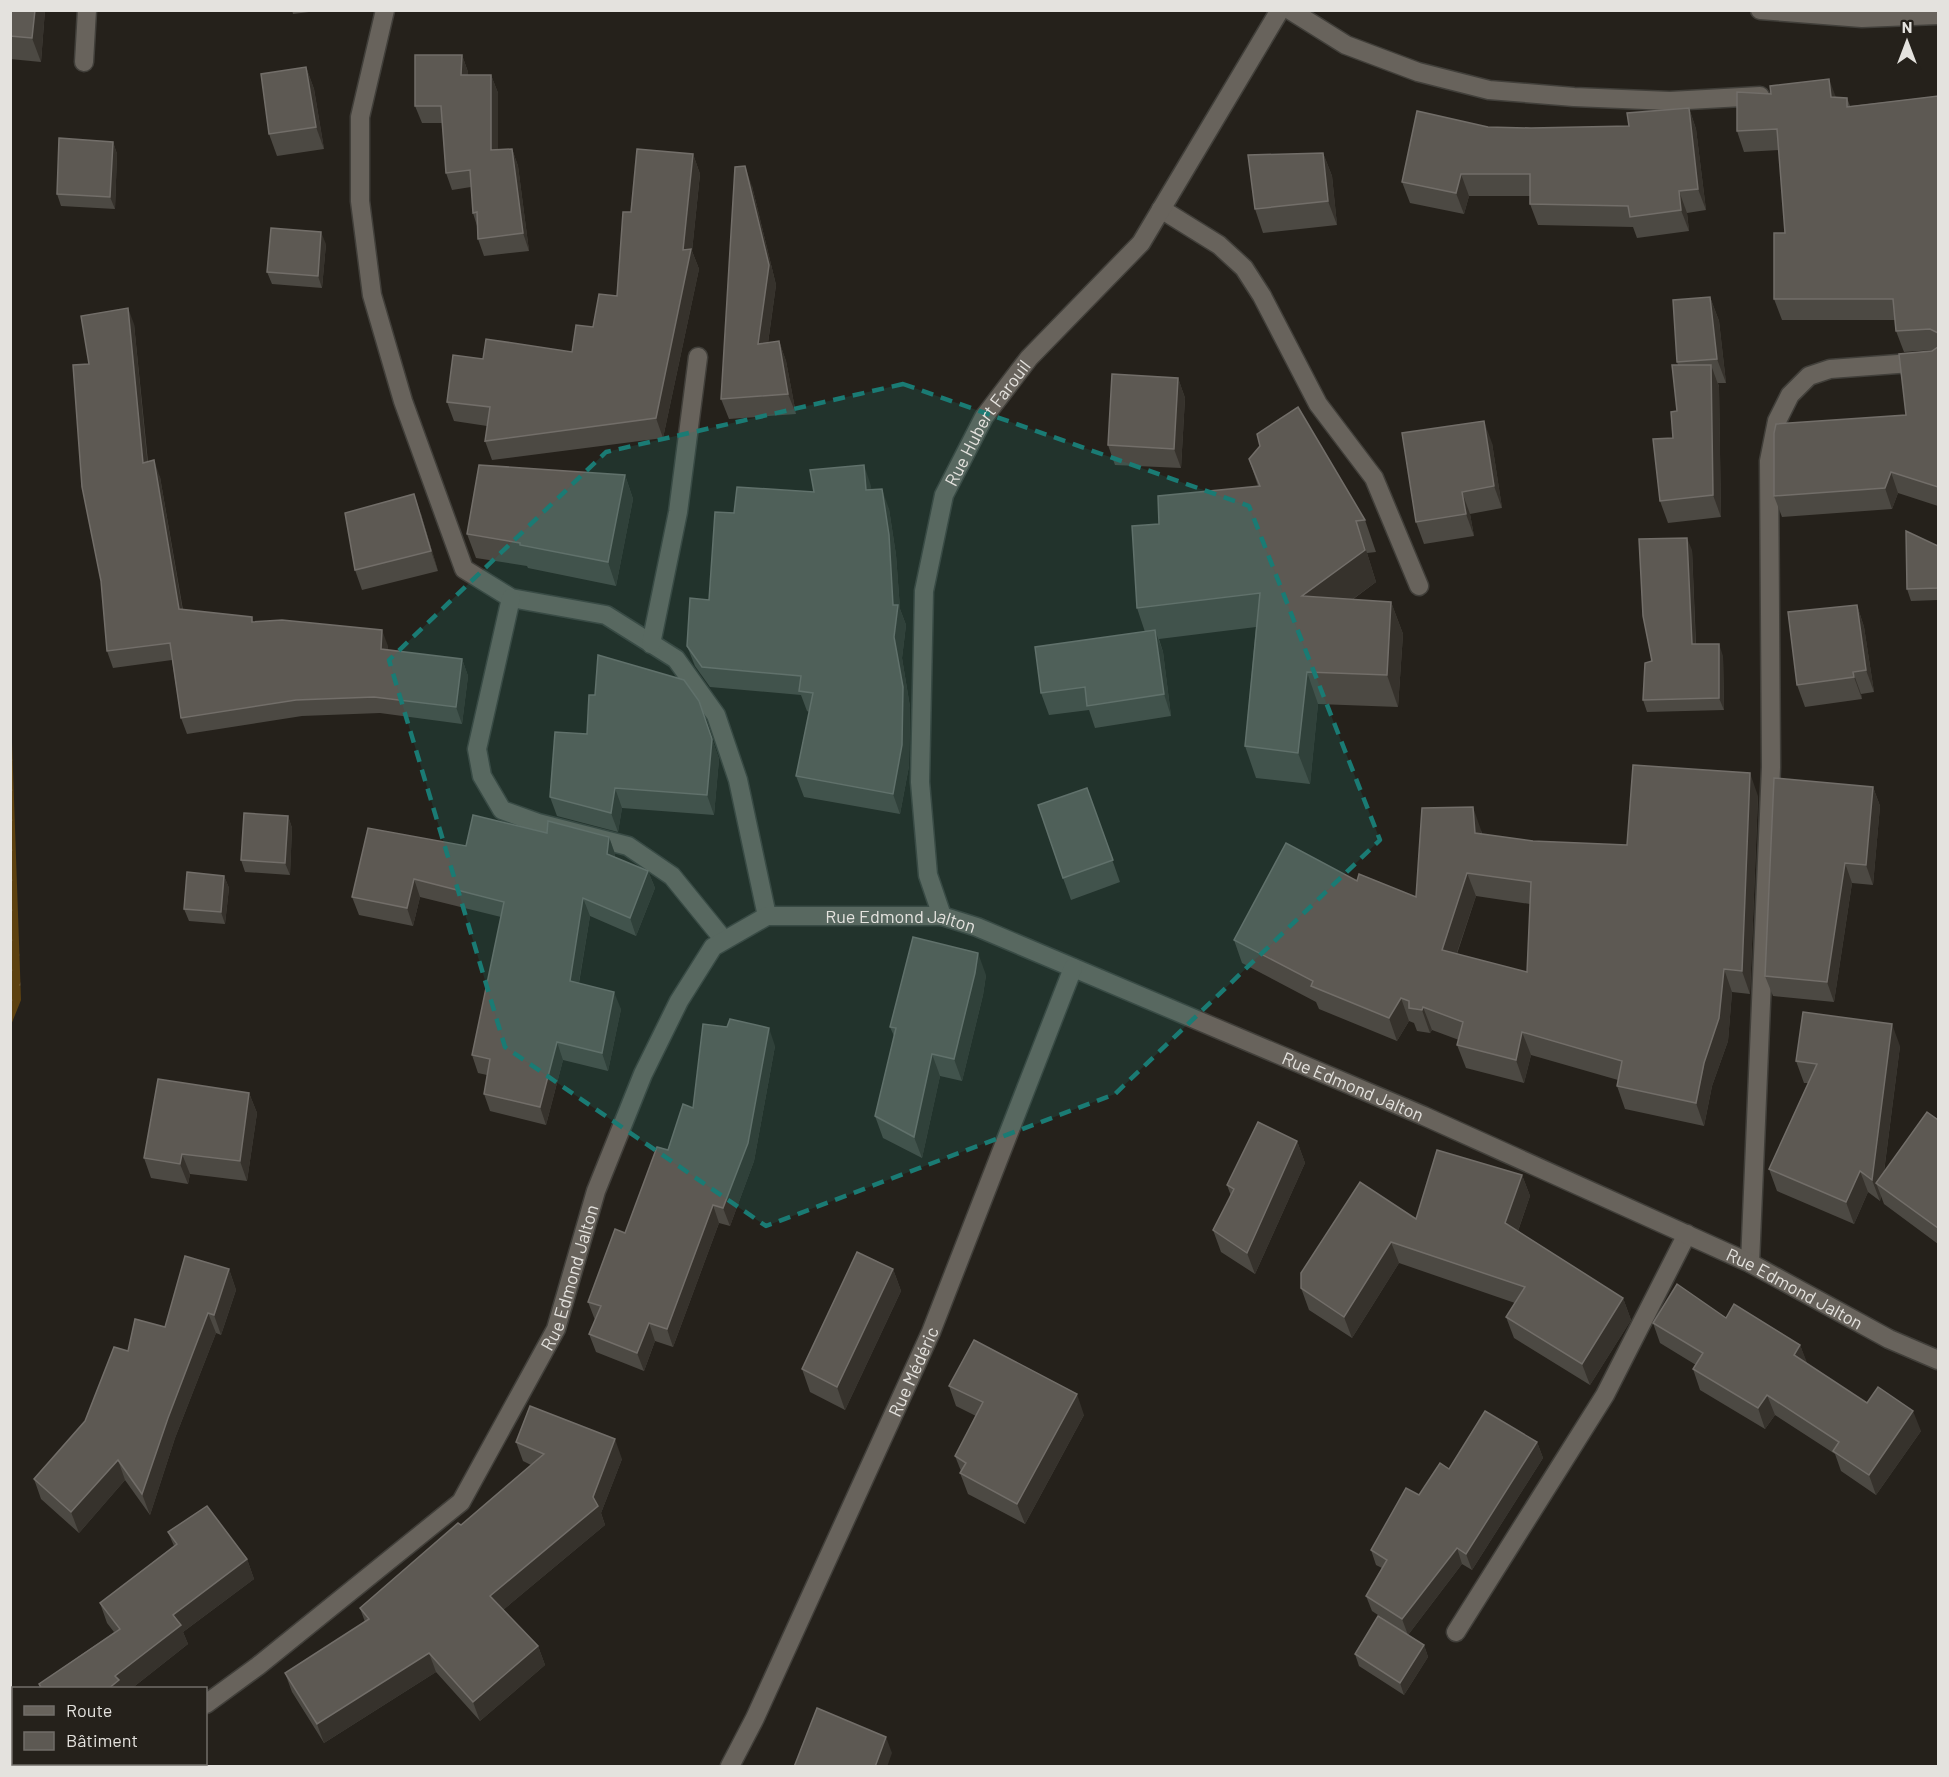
<svg xmlns="http://www.w3.org/2000/svg" width="1949" height="1777" font-family="Barlow,sans-serif">
  <style>
    .forest { fill: url(#forest-firs) }
    .lines { fill: none; stroke-linecap: round; stroke-linejoin: round }
    .minor-casing { stroke: #413f3a; stroke-width: 21 }
    .minor { stroke: #68635c; stroke-width: 18 }
    .wall { fill: #4c4943; fill-rule: evenodd }
    .shaded-wall { fill: #36322c }
    .building { fill: #5d5953; stroke: #726e69; stroke-width: 1.5; fill-rule: evenodd }
    .marked { fill: #1a7b74; fill-opacity: 0.2; stroke: #1a7b74; stroke-width: 4.5; stroke-dasharray: 12 8; stroke-linejoin: round }
    .labels { text-anchor: middle; dominant-baseline: central; stroke-width: 6; stroke-linejoin: round; paint-order: stroke }
    .street-label { font-size: 18px; fill: #e4e2de; stroke: #25211b }
  </style>
  <defs>
    <pattern id="forest-firs" width="22" height="20" patternUnits="userSpaceOnUse" patternTransform="scale(1.5)"><rect width="22" height="20" fill="#5d410f"/><path d="M5 1l3.5 6h-7zM16 11l3.5 6h-7z" fill="#745c32"/></pattern>
  </defs>
  <rect width="100%" height="100%" fill="#25211b"/>
  <path class="forest" d="M11,714L21,1000L11,1025H10Z"/>
  <g class="lines">
    <g class="minor-casing">
      <g id="minor">
        <path d="M385,10L360,117V201L372,295L403,401L464,569L511,598L606,615L676,659L716,715L738,780L767,916"/>
        <path d="M1290,10L1346,45L1418,72L1489,90L1574,97L1670,101L1760,96"/>
        <path d="M1760,10L1862,18L1938,15"/>
        <path d="M84,62L87,10"/>
        <path d="M1161,209L1219,245L1244,268L1262,296L1318,404L1374,478L1419,586"/>
        <path d="M511,598L477,749L482,776L502,810L538,823L628,846L672,876L724,940"/>
        <path d="M651,644L678,512L698,357"/>
        <path id="s1" d="M942,916L928,875L920,782L924,591L944,495L984,417L1029,358L1141,243L1280,10"/>
        <path d="M1750,1263L1771,767L1769,461L1777,421L1790,395L1809,376L1830,369L1938,361"/>
        <path d="M1456,1632L1605,1395L1687,1234"/>
        <path id="s2" d="M206,1704L258,1666L461,1502L556,1329L596,1191L643,1074L679,1001L713,947L767,916H942L977,927L1424,1116L1750,1263L1889,1339L1938,1360"/>
        <path d="M120,1766L124,1764"/>
        <path id="s3" d="M730,1766L755,1718L931,1332L1073,968"/>
      </g>
    </g>
    <use href="#minor" class="minor"/>
  </g>
  <g class="wall">
    <path d="M10,10H45L41,62L10,59Z"/>
    <path d="M292,10H325L293,14Z"/>
    <path d="M462,55L468,72V75H491L498,93V150L512,149L518,166L529,251L484,256L478,239L477,226L473,213L471,187L452,190L446,173L442,123H422L415,106Z"/>
    <path d="M306,67L314,89L324,149L277,156L269,134Z"/>
    <path d="M1938,96V506L1898,493L1892,509L1782,517L1774,496L1906,415L1932,351L1934,350L1904,352L1896,331L1895,320H1782L1774,299L1785,233L1779,150L1744,152L1737,131L1836,98H1847L1850,106Z"/>
    <path d="M1689,108L1696,129L1706,210L1687,213L1689,231L1637,238L1633,227L1538,225L1530,204V196H1469L1464,214L1410,203L1402,182L1488,127L1531,128L1629,126Z"/>
    <path d="M113,142L117,154L115,209L61,206L57,194Z"/>
    <path d="M1323,153L1332,176L1337,225L1263,233L1255,209Z"/>
    <path d="M693,154L700,174L692,251L699,269L663,438L492,460L485,441L487,426L454,421L447,402L483,359L572,352L617,296L631,212Z"/>
    <path d="M752,186L776,285L768,343L779,341L786,361L796,414L729,419L721,399Z"/>
    <path d="M326,244L322,288L272,284L267,272Z"/>
    <path d="M1710,297L1719,321L1726,383H1718L1719,387L1721,517L1668,523L1660,501L1673,438L1677,411L1678,365L1677,362Z"/>
    <path d="M134,324L148,462L160,477L183,610L388,646V650L462,659L468,676L462,724L380,713L302,716L187,734L181,718L172,660L113,668L107,651L89,364Z"/>
    <path d="M1178,378L1185,398L1181,468L1115,465L1108,445Z"/>
    <path d="M1492,443L1502,508L1470,514L1474,536L1424,544L1416,522Z"/>
    <path d="M1249,459L1365,520L1376,552L1367,553L1376,582L1352,600L1391,602L1403,634L1398,707L1318,704L1310,784L1256,778L1245,746L1256,627L1159,639L1163,652L1171,716L1095,728L1089,710L1049,715L1041,693L1145,632L1137,608L1159,524L1258,486Z"/>
    <path d="M625,475L633,499L616,586L528,568L527,566L476,558L467,534Z"/>
    <path d="M871,486V490L889,509L896,555L900,609L906,625L902,658L910,707L909,766L900,814L804,797L796,776L809,712L807,711L801,695L710,687L695,666L687,646L709,600L734,513L814,492Z"/>
    <path d="M421,514L438,571L362,590L355,570Z"/>
    <path d="M1938,546V600L1911,601L1907,589Z"/>
    <path d="M1692,550L1696,644L1723,656L1724,710L1647,712L1643,700L1652,661Z"/>
    <path d="M1857,605L1864,627L1874,692L1861,694L1862,699L1805,707L1797,685Z"/>
    <path d="M699,701L719,759L714,815L622,808L618,832L557,816L550,797L587,734Z"/>
    <path d="M1873,787L1880,806L1873,885L1852,883L1834,1002L1773,996L1765,976Z"/>
    <path d="M1087,788L1120,882L1071,900L1063,878Z"/>
    <path d="M1758,796L1750,994L1732,992L1728,1041L1712,1086L1704,1126L1625,1109L1617,1086L1618,1080L1531,1055L1524,1083L1466,1068L1457,1045L1459,1040L1432,1030L1430,1033L1417,1031L1414,1023L1409,1021L1397,1041L1319,1009L1316,1002L1242,963L1234,940L1416,897L1481,830L1482,834L1533,841L1627,845ZM1476,896L1530,904L1527,972L1457,954Z"/>
    <path d="M288,816L292,828L290,875L245,872L241,860Z"/>
    <path d="M547,833L609,837L615,854V857L648,871L655,888L636,936L590,916L579,983L621,1009L608,1071L563,1060L546,1125L490,1111L484,1094L487,1075L478,1073L472,1055L501,917L420,897L413,926L359,915L352,897L466,846Z"/>
    <path d="M224,876L229,888L225,924L189,921L184,909Z"/>
    <path d="M986,975L983,995L962,1081L940,1076L922,1158L883,1138L875,1116L894,1036L890,1027Z"/>
    <path d="M775,1046L754,1161L730,1226L719,1223L673,1347L655,1341L644,1371L596,1352L589,1334L595,1320L588,1302L625,1233L668,1150L693,1108Z"/>
    <path d="M1900,1046L1884,1172L1938,1120V1244L1884,1204L1881,1196L1880,1201L1868,1192L1854,1224L1777,1191L1769,1169L1808,1083H1804L1796,1061Z"/>
    <path d="M249,1093L257,1113L247,1181L190,1174L188,1184L151,1178L144,1158Z"/>
    <path d="M1297,1141L1305,1163L1255,1274L1221,1252L1213,1230L1231,1196L1227,1185Z"/>
    <path d="M1522,1175L1530,1196L1518,1231L1623,1298L1631,1320L1590,1385L1514,1338L1506,1317L1515,1303L1399,1263L1352,1338L1309,1310L1301,1288L1416,1219Z"/>
    <path d="M229,1269L236,1290L221,1335L216,1333L175,1438L150,1515L125,1480L79,1533L41,1499L34,1479L85,1421L128,1351L165,1327Z"/>
    <path d="M893,1269L901,1291L845,1410L810,1392L802,1369Z"/>
    <path d="M1726,1318L1800,1345L1807,1364L1867,1403L1921,1431L1876,1495L1841,1471L1835,1454L1775,1415L1765,1429L1700,1390L1693,1369L1696,1365L1660,1343L1653,1323Z"/>
    <path d="M949,1386L1084,1415L1025,1524L968,1494L960,1473L961,1471L955,1456L976,1416L956,1406Z"/>
    <path d="M516,1442L622,1459L601,1513L605,1525L503,1610L538,1646L545,1665L480,1721L436,1672L324,1743L292,1692L285,1673L365,1622L360,1608L461,1525L531,1465L523,1461Z"/>
    <path d="M1537,1442L1543,1458L1472,1570L1462,1564L1408,1635L1424,1645L1428,1657L1404,1695L1359,1666L1355,1654L1402,1631L1372,1611L1366,1596L1382,1568L1376,1565L1371,1550L1419,1495L1449,1469Z"/>
    <path d="M168,1532L247,1559L254,1579L183,1632L188,1644L131,1689H40L39,1684L114,1632L107,1623L100,1603L174,1546Z"/>
  </g>
  <g class="shaded-wall">
    <path d="M35,10H45L41,62L32,38Z"/>
    <path d="M462,55L468,72V93L461,75Z"/>
    <path d="M306,67L314,89L324,149L316,127Z"/>
    <path d="M491,75L498,93V167L491,150Z"/>
    <path d="M1829,79L1837,100L1831,97Z"/>
    <path d="M1689,108L1696,129L1706,210L1698,189Z"/>
    <path d="M113,142L117,154L115,209L110,197Z"/>
    <path d="M512,149L518,166L529,251L523,233Z"/>
    <path d="M1323,153L1332,176L1337,225L1328,201Z"/>
    <path d="M693,154L700,174L692,251L699,269L663,438L656,418L683,250Z"/>
    <path d="M745,166L752,186L776,285L765,364L758,344Z"/>
    <path d="M1461,174L1469,196L1464,214L1456,193Z"/>
    <path d="M1679,191L1687,213L1689,231L1681,210Z"/>
    <path d="M321,232L326,244L322,288L318,276Z"/>
    <path d="M1710,297L1719,321L1726,383L1717,359Z"/>
    <path d="M128,308L134,324L149,479L143,463Z"/>
    <path d="M779,341L786,361L796,414L788,394Z"/>
    <path d="M1711,365L1719,387L1721,517L1713,495Z"/>
    <path d="M1178,378L1185,398L1181,468L1174,449Z"/>
    <path d="M1484,421L1492,443L1502,508L1494,486Z"/>
    <path d="M154,460L160,477L185,625L179,609Z"/>
    <path d="M864,465L871,486L873,510L866,490Z"/>
    <path d="M1891,472L1898,493L1892,509L1885,488Z"/>
    <path d="M625,475L633,499L616,586L608,562Z"/>
    <path d="M882,489L889,509L896,555L900,609L906,625L902,658L910,707L909,766L900,814L893,794V605Z"/>
    <path d="M1462,492L1470,514L1474,536L1466,514Z"/>
    <path d="M414,494L421,514L438,571L431,551Z"/>
    <path d="M1356,521L1367,553L1376,582L1313,628L1302,596Z"/>
    <path d="M1687,538L1692,550L1696,656L1692,644Z"/>
    <path d="M1391,602L1403,634L1398,707L1387,675Z"/>
    <path d="M1857,605L1864,627L1874,692L1866,670Z"/>
    <path d="M382,630L388,646L387,666L381,649Z"/>
    <path d="M1155,630L1163,652L1171,716L1164,694Z"/>
    <path d="M1719,644L1723,656L1724,710L1719,698Z"/>
    <path d="M462,659L468,676L462,724L456,707Z"/>
    <path d="M1307,672L1318,704L1310,784L1298,753Z"/>
    <path d="M1853,672L1861,694L1862,699L1854,677Z"/>
    <path d="M699,701L719,759L714,815L707,795Z"/>
    <path d="M1750,773L1758,796L1750,994L1742,971Z"/>
    <path d="M1873,787L1880,806L1873,885L1866,865Z"/>
    <path d="M615,788L622,808L618,832L611,813Z"/>
    <path d="M1473,807L1481,830L1483,856L1475,833Z"/>
    <path d="M288,816L292,828L290,875L285,863Z"/>
    <path d="M609,837L615,854L613,871L607,854Z"/>
    <path d="M1845,863L1852,883L1834,1002L1827,982Z"/>
    <path d="M648,871L655,888L636,936L630,918Z"/>
    <path d="M1467,873L1476,896L1450,973L1442,950Z"/>
    <path d="M224,876L229,888L225,924L221,912Z"/>
    <path d="M414,879L420,897L413,926L407,908Z"/>
    <path d="M583,898L590,916L576,999L570,981Z"/>
    <path d="M978,953L986,975L983,995L962,1081L954,1059Z"/>
    <path d="M1724,969L1732,992L1728,1041L1712,1086L1704,1126L1696,1103Z"/>
    <path d="M614,992L621,1009L608,1071L602,1053Z"/>
    <path d="M1401,998L1409,1021L1397,1041L1389,1018Z"/>
    <path d="M1423,1007L1432,1030L1430,1033L1422,1010Z"/>
    <path d="M1892,1024L1900,1046L1882,1187L1876,1183L1881,1196L1880,1201L1872,1180Z"/>
    <path d="M769,1028L775,1046L754,1161L730,1226L723,1208Z"/>
    <path d="M1522,1032L1531,1055L1524,1083L1516,1060Z"/>
    <path d="M557,1042L563,1060L546,1125L540,1107Z"/>
    <path d="M932,1054L940,1076L922,1158L914,1137Z"/>
    <path d="M249,1093L257,1113L247,1181L240,1161Z"/>
    <path d="M1297,1141L1305,1163L1255,1274L1247,1253Z"/>
    <path d="M182,1154L190,1174L188,1184L180,1164Z"/>
    <path d="M1860,1171L1868,1192L1854,1224L1846,1202Z"/>
    <path d="M1522,1175L1530,1196L1513,1245L1505,1223Z"/>
    <path d="M713,1205L719,1223L673,1347L667,1329Z"/>
    <path d="M1391,1242L1399,1263L1352,1338L1344,1317Z"/>
    <path d="M229,1269L236,1290L221,1335L214,1315Z"/>
    <path d="M893,1269L901,1291L845,1410L837,1387Z"/>
    <path d="M1623,1298L1631,1320L1590,1385L1582,1364Z"/>
    <path d="M208,1313L216,1333L175,1438L150,1515L142,1494L168,1418Z"/>
    <path d="M649,1323L655,1341L644,1371L637,1353Z"/>
    <path d="M1800,1345L1808,1365L1794,1355Z"/>
    <path d="M1077,1394L1084,1415L1025,1524L1017,1504Z"/>
    <path d="M1767,1395L1775,1415L1765,1429L1758,1408Z"/>
    <path d="M1913,1411L1921,1431L1876,1495L1869,1475Z"/>
    <path d="M615,1439L622,1459L601,1513L605,1525L497,1615L490,1596L593,1497Z"/>
    <path d="M1537,1442L1543,1458L1472,1570L1466,1554Z"/>
    <path d="M118,1460L125,1480L79,1533L71,1512Z"/>
    <path d="M1457,1548L1462,1564L1408,1635L1402,1619Z"/>
    <path d="M247,1559L254,1579L183,1632L188,1644L131,1689H108L115,1676L173,1615Z"/>
    <path d="M1424,1645L1428,1657L1404,1695L1400,1683Z"/>
    <path d="M538,1646L545,1665L480,1721L473,1702Z"/>
    <path d="M429,1653L436,1672L324,1743L317,1724Z"/>
    <path d="M886,1737L892,1753L887,1767H875Z"/>
  </g>
  <g class="building">
    <path d="M10,10H35L32,38L10,36Z"/>
    <path d="M415,55H462L461,75H491V150L512,149L523,233L478,239L477,212L473,213L470,170L446,173L441,106H415Z"/>
    <path d="M306,67L316,127L269,134L261,74Z"/>
    <path d="M1829,79L1831,97L1847,98V107L1938,96V333L1930,329L1896,331L1893,299H1774V233H1785L1777,129L1737,131V92L1771,94L1770,86Z"/>
    <path d="M1689,108L1698,189L1679,191L1681,210L1630,217L1628,206L1530,204V174H1461L1456,193L1402,182L1417,111L1488,127L1531,128L1629,126L1627,113Z"/>
    <path d="M59,138L113,142L110,197L57,194Z"/>
    <path d="M637,149L693,154L683,250L691,249L656,418L485,441L490,407L447,402L453,355L483,359L486,339L572,352L576,325L593,327L599,294L617,296L623,212H631Z"/>
    <path d="M1323,153L1328,201L1255,209L1248,155Z"/>
    <path d="M745,166L769,265L758,344L779,341L788,394L721,399L735,167Z"/>
    <path d="M271,228L321,232L318,276L267,272Z"/>
    <path d="M1710,297L1717,359L1677,362L1673,300Z"/>
    <path d="M128,308L143,463L154,460L179,609L252,617V622L282,620L382,630L381,649L462,659L456,707L374,697L296,700L181,718L170,643L107,651L101,581L82,487L73,365L89,364L81,316Z"/>
    <path d="M1938,347V487L1891,472L1885,488L1774,496V433L1776,424L1906,415L1899,354L1932,351Z"/>
    <path d="M1672,365H1711L1713,495L1660,501L1653,439L1673,438L1671,412L1677,411Z"/>
    <path d="M1112,374L1178,378L1174,449L1108,445Z"/>
    <path d="M1298,407L1365,520L1356,521L1365,550L1302,596L1391,602L1387,675L1307,672L1298,753L1245,746L1260,593L1137,608L1132,526L1159,524L1158,496L1260,486L1249,459L1260,446L1257,434Z"/>
    <path d="M1484,421L1494,486L1462,492L1466,514L1416,522L1402,433Z"/>
    <path d="M479,465L625,475L608,562L520,545V543L467,534Z"/>
    <path d="M864,465L866,490L882,489L889,535L893,605H898L894,637L903,687L902,745L893,794L796,776L813,693L799,691L801,676L702,667L687,646L690,598L709,600L715,512L734,513L737,487L814,492L810,470Z"/>
    <path d="M414,494L431,551L355,570L345,513Z"/>
    <path d="M1906,531L1938,546V588L1907,589Z"/>
    <path d="M1687,538L1692,644H1719V698L1643,700L1645,663L1652,661L1643,616L1639,539Z"/>
    <path d="M1857,605L1866,670L1853,672L1854,677L1797,685L1788,612Z"/>
    <path d="M1155,630L1164,694L1087,706L1085,687L1041,693L1035,647Z"/>
    <path d="M598,655L684,680L699,701L712,739L707,795L615,788L611,813L550,797L555,732L587,734L589,695H595Z"/>
    <path d="M1633,765L1750,773L1742,971L1724,969L1719,1018L1704,1063L1696,1103L1617,1086L1622,1061L1522,1032L1516,1060L1457,1045L1463,1022L1423,1007L1422,1010L1409,1008V1001L1401,998L1389,1018L1311,986L1313,981L1234,940L1286,843L1357,881L1359,874L1416,897L1422,808L1473,807L1475,833L1533,841L1627,845ZM1467,873L1531,882L1527,972L1442,950Z"/>
    <path d="M1774,778L1873,787L1866,865L1845,863L1827,982L1765,976Z"/>
    <path d="M1087,788L1113,860L1063,878L1038,805Z"/>
    <path d="M244,813L288,816L285,863L241,860Z"/>
    <path d="M473,815L547,833L548,821L609,837L607,854L648,871L630,918L583,898L570,981L614,992L602,1053L557,1042L540,1107L484,1094L490,1059L472,1055L504,902L414,879L407,908L352,897L368,828L466,846Z"/>
    <path d="M187,872L224,876L221,912L184,909Z"/>
    <path d="M913,937L978,953L975,973L954,1059L932,1054L914,1137L875,1116L896,1028L890,1027Z"/>
    <path d="M1803,1012L1892,1024L1872,1180L1860,1171L1846,1202L1769,1169L1817,1064L1796,1061Z"/>
    <path d="M730,1019L769,1028L748,1143L723,1208L713,1205L667,1329L649,1323L637,1353L589,1334L601,1306L588,1302L615,1229L625,1233L657,1147L668,1150L683,1104L693,1108L703,1024L727,1027Z"/>
    <path d="M158,1079L249,1093L240,1161L182,1154L180,1164L144,1158Z"/>
    <path d="M1927,1112L1938,1120V1228L1876,1183Z"/>
    <path d="M1258,1122L1297,1141L1247,1253L1213,1230L1234,1189L1227,1185Z"/>
    <path d="M1437,1150L1522,1175L1505,1223L1623,1298L1582,1364L1506,1317L1525,1287L1391,1242L1344,1317L1301,1288V1273L1360,1182L1416,1219Z"/>
    <path d="M857,1252L893,1269L837,1387L802,1369Z"/>
    <path d="M185,1256L229,1269L214,1315L208,1313L168,1418L142,1494L118,1460L71,1512L34,1479L85,1421L114,1347L128,1351L135,1319L165,1327Z"/>
    <path d="M1677,1284L1726,1318L1734,1304L1800,1345L1794,1355L1867,1403L1878,1387L1913,1411L1869,1475L1833,1451L1839,1442L1767,1395L1758,1408L1693,1369L1703,1353L1653,1323Z"/>
    <path d="M974,1340L1077,1394L1017,1504L960,1473L966,1463L955,1456L983,1402L949,1386Z"/>
    <path d="M530,1406L615,1439L593,1497L598,1506L490,1596L538,1646L473,1702L429,1653L317,1724L285,1673L369,1619L360,1608L458,1523L461,1525L544,1454L516,1442Z"/>
    <path d="M1485,1411L1537,1442L1466,1554L1457,1548L1402,1619L1366,1596L1387,1560L1371,1550L1406,1488L1419,1495L1440,1463L1449,1469Z"/>
    <path d="M207,1506L247,1559L173,1615L181,1625L115,1676L119,1680L108,1689H42L39,1684L120,1629L100,1603L177,1544L168,1532Z"/>
    <path d="M1378,1616L1424,1645L1400,1683L1355,1654Z"/>
    <path d="M817,1708L886,1737L875,1767H794Z"/>
    <path d="M165,1764H202L204,1767H161Z"/>
  </g>
  <path class="marked" d="M903,384L1249,506L1380,840L1115,1094L766,1226L505,1047L389,660L606,452Z"/>
  <g class="labels">
    <g class="street-label">
      <text stroke="none"><textPath href="#s1" startOffset="510">Rue Hubert Farouil</textPath></text>
      <text stroke="none"><textPath href="#s2" startOffset="1134">Rue Edmond Jalton</textPath></text>
      <text stroke="none"><textPath href="#s2" startOffset="1620">Rue Edmond Jalton</textPath></text>
      <text stroke="none"><textPath href="#s2" startOffset="576">Rue Edmond Jalton</textPath></text>
      <text stroke="none"><textPath href="#s2" startOffset="2106">Rue Edmond Jalton</textPath></text>
      <text stroke="none"><textPath href="#s3" startOffset="435">Rue Médéric</textPath></text>
    </g>
  </g>
  <rect width="1949" height="1777" fill="none" stroke="#e4e2de" stroke-width="24"/>
  <rect x="12" y="1687" width="195" height="78" fill="#25211b" stroke="#716e69" stroke-width="1.5"/>
  <rect x="24" y="1706" width="30" height="9" fill="#68635c" stroke="#716e69" stroke-width="1.5"/>
  <text x="66" y="1717" font-size="18" fill="#e4e2de">Route</text>
  <rect x="24" y="1732" width="30" height="18" fill="#5d5953" stroke="#716e69" stroke-width="1.5"/>
  <text x="66" y="1747" font-size="18" fill="#e4e2de">Bâtiment</text>
  <g transform="translate(1907 42)" stroke="#25211b" stroke-width="4.5" paint-order="stroke">
  <path d="M0-4.5L10 22L0 15L-10 22Z" fill="#e4e2de"/>
  <text y="-9" font-size="16" font-weight="bold" text-anchor="middle" fill="#e4e2de">N</text>
  </g>
</svg>
